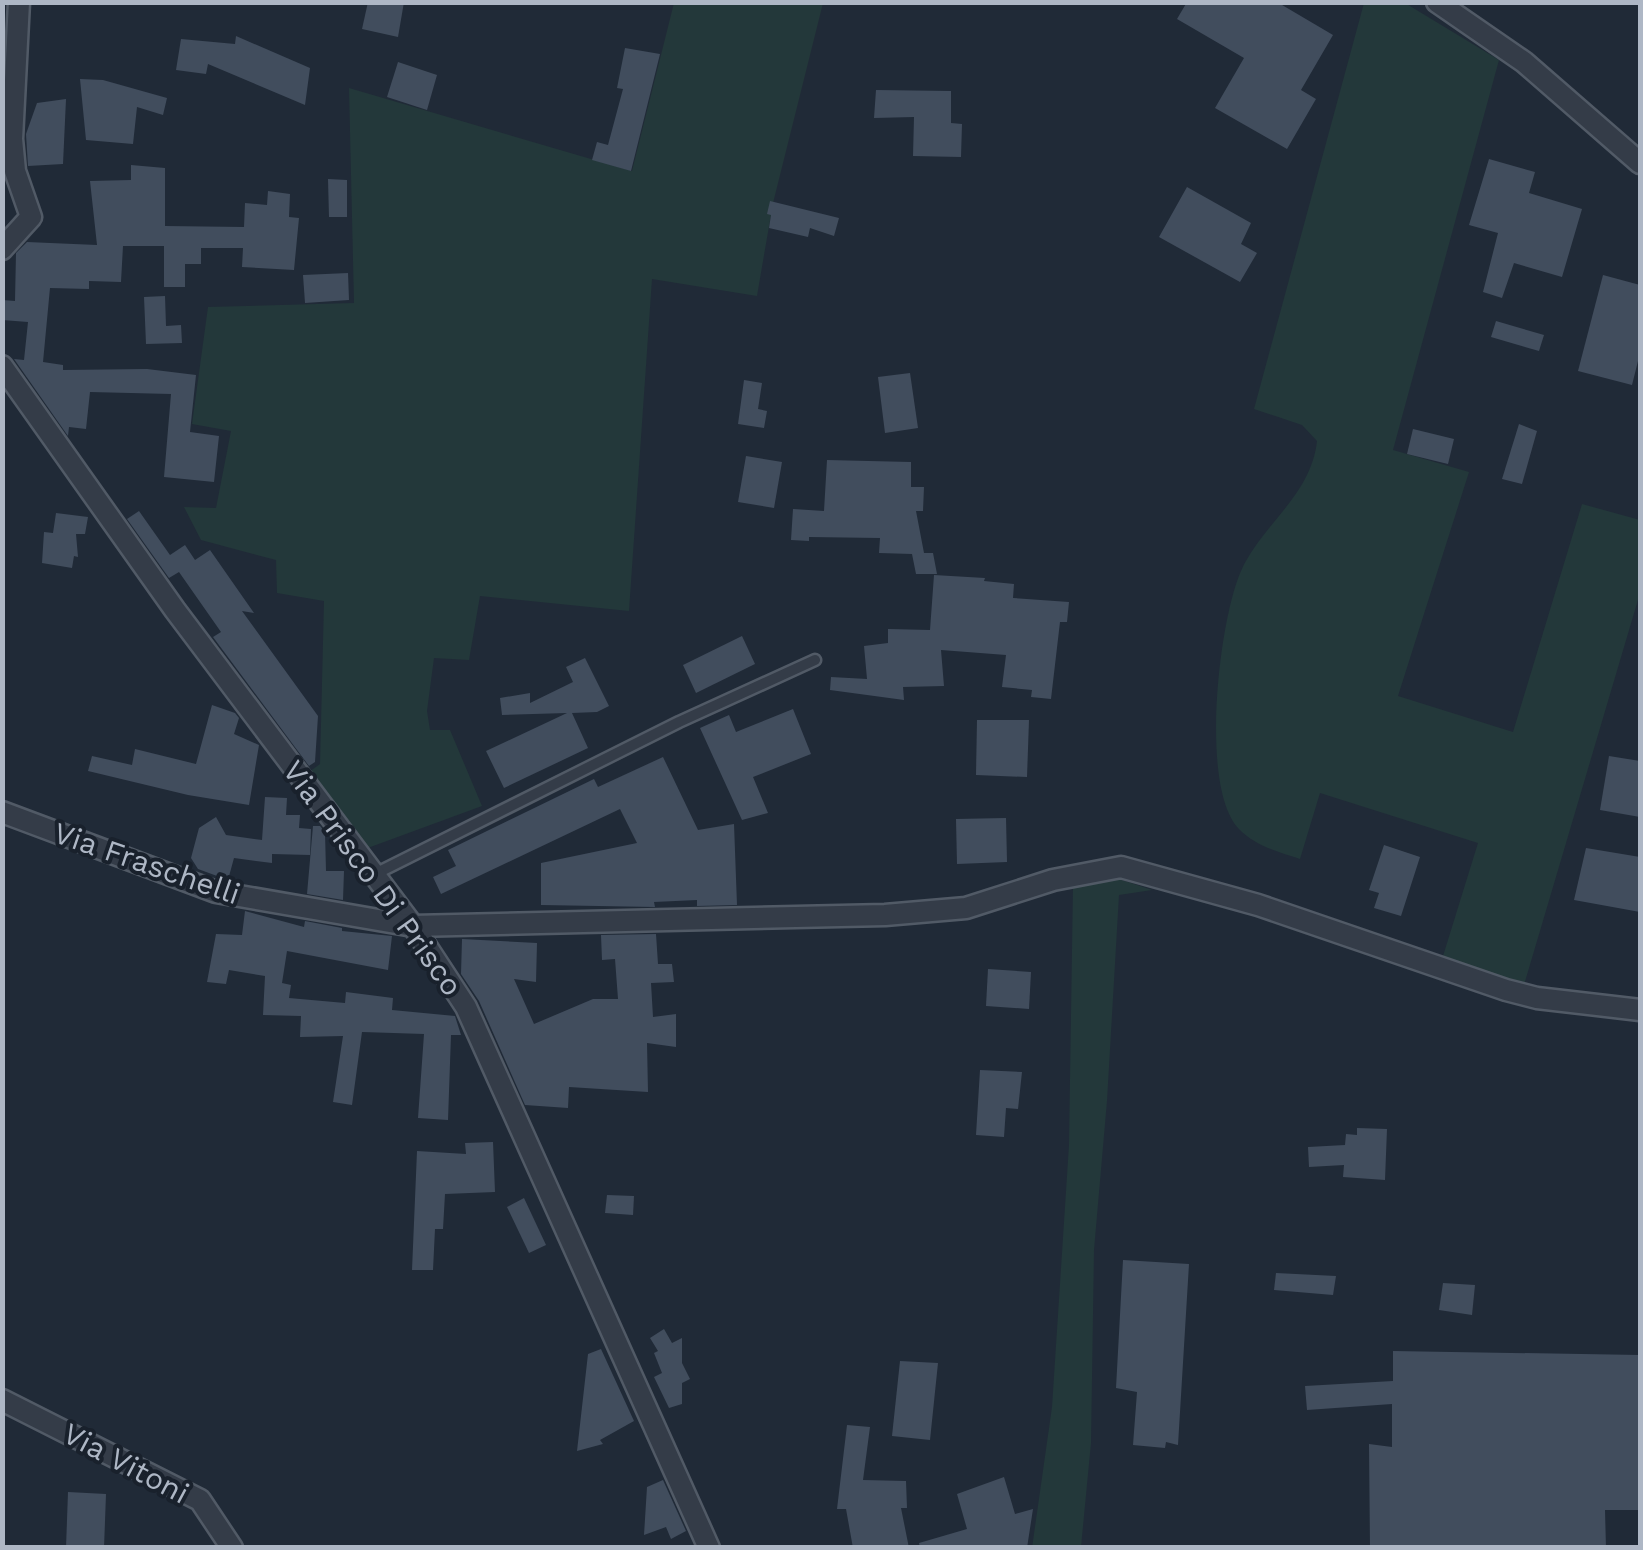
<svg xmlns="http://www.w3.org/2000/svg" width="1643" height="1550" font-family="'Work Sans',sans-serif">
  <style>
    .green { fill: #23383a }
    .building { fill: #414d5d }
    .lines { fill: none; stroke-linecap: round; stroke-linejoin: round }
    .service-casing { stroke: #515a66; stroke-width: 15 }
    .minor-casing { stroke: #515a66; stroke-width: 25 }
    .service { stroke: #343c48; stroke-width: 10 }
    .minor { stroke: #343c48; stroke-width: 20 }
    .labels { text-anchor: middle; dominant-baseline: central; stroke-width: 8; stroke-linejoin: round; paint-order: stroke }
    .street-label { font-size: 30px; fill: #aeb7c5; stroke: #19212c }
  </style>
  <rect width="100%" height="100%" fill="#202a37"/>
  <g class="green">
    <path d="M674,3H823L773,203L757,296L652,279L629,611L480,596L469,660L434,658L427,711L430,730H450L482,806L365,849L309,772L320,764L324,601L277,593L276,560L201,540L184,507L216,508L231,431L192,424L208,307L354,303L349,88L632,171Z"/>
    <path d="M1364,3H1405L1499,60L1393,450L1469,472L1398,696L1513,732L1582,504L1640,520V593L1524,985L1443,956L1478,843L1320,793L1300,859C1279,852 1255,846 1239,829C1199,788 1219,620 1241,571C1262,524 1311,496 1317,441L1302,425L1254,409Z"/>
    <path d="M1119,879L1152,890L1119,895L1107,1101L1094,1250L1091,1443L1081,1547L1032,1548L1052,1407L1069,1145L1073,884Z"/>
  </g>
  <g class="building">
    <path d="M368,2H404L398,37L362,29Z"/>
    <path d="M1187,2H1277L1333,35L1301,90L1316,99L1287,149L1215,108L1244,58L1177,19Z"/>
    <path d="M236,36L310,68L305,105L208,64L206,74L176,70L181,39L235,44Z"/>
    <path d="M625,48L660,54L631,171L592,160L597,142L608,145L623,89L617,88Z"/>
    <path d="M398,62L437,75L427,110L387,97Z"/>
    <path d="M80,79L103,80L167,98L163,115L137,107L133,144L86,140Z"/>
    <path d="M876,90L951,91V123L962,124L961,157L913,156L914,117L874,118Z"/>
    <path d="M66,99L63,164L28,166L26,134L37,103Z"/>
    <path d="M1489,159L1535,172L1529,193L1582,209L1562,277L1514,263L1502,298L1483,292L1498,233L1469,225Z"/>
    <path d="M131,165L165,168V226L244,227L245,203L267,205L268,191L290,194L289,217L299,218L294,270L242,267L243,248H201V264H185V287H164V246H123L121,282L89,281V289L50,288L43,362L63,365V370L147,369L196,375L190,432L219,436L214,482L164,477L171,394L90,392L86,429L69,427L68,436L14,359L24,360L28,322L2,320V300L15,301L16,253L27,242L97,245L90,181L131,180Z"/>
    <path d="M328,179L347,180V217H329Z"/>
    <path d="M1187,187L1251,223L1241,244L1257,253L1240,282L1159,237Z"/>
    <path d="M770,201L839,218L834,236L810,228L808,237L769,228L771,215L767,214Z"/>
    <path d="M348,273L349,300L305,303L303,275Z"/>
    <path d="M1603,275L1640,285V353L1632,385L1578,371Z"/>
    <path d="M165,296L166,326L181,325L182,343L146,344L144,297Z"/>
    <path d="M1496,321L1544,335L1539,351L1491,337Z"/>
    <path d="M910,373L918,428L885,433L878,377Z"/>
    <path d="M744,380L762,383L758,409L767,411L764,428L738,424Z"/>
    <path d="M1519,424L1537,431L1522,484L1502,479Z"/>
    <path d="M1413,429L1454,439L1448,464L1407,454Z"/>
    <path d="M746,456L782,462L774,508L738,502Z"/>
    <path d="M827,460L911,462V487H924L923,511H916L924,553H933L937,574H916L912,554L879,553L880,538L809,537V541L791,540L793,509L824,511Z"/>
    <path d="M139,511L170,555L185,545L195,560L210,550L254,613L242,611L318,716L315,762L309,766L213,637L221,632L179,572L169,578L127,519Z"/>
    <path d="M56,513L88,517L85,534H76L78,557L74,556L72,568L42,563L44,532L53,533Z"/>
    <path d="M934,575L985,578L984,581L1014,584L1013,598L1069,602L1067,622H1060L1051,699L1031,697L1032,690L1002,687L1006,655L941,650L944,686L903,687L904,700L830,690L831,677L867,679L864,646L888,643V629L930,630Z"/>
    <path d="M742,636L755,664L696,693L683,665Z"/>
    <path d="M585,658L609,706L597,712L572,713L588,748L504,788L486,751L567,713L502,715L500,698L530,693V703L573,682L566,667Z"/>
    <path d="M212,705L235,713L239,718L234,734L259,745L249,805L188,795L88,771L92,756L132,765L135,749L196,764Z"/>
    <path d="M793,709L811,754L753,777L768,813L742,820L700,728L729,715L736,732Z"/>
    <path d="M977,720H1029L1027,777L976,775Z"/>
    <path d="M1609,756L1640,761V817L1600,810Z"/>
    <path d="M663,757L698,830L734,824L737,905L697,906V900L654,902L655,907L541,905V863L637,843L620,809L441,894L433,877L456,866L448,850L594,779L598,787Z"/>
    <path d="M265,797L287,798L286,815H300L299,828L311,829L310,855L272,854V863L234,858L228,880L198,869L191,858L199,828L216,817L226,835L262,840Z"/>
    <path d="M1006,818L1007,862L957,864L956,819Z"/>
    <path d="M313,826H320L325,832L326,871H344L343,900L307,894Z"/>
    <path d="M1384,845L1420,857L1401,916L1374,908L1379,893L1369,890Z"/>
    <path d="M1586,848L1640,857V912L1574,900Z"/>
    <path d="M245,911L304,927L305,921L342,928V931L392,936L388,970L287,951L282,983L291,985L289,998L345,1003L346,992L393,998L392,1010L455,1016L461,1035H451L448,1120L418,1118L424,1034L362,1032L352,1105L333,1102L343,1036L300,1037L301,1016L263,1015L265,976L229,970L226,984L207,982L216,934L242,935Z"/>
    <path d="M656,934L658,964H672L674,982L651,983L653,1017L676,1014V1047L647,1043L648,1092L569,1087L568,1108L525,1105L479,1001L461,974L462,939L537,943L536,982L514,979L534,1024L593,999H618L615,959L602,960L601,935Z"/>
    <path d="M988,969L1031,972L1029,1009L986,1006Z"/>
    <path d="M980,1070L1022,1072L1018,1109L1006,1108L1004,1137L976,1135Z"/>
    <path d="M1357,1128L1387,1129L1385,1180L1343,1177L1344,1165L1309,1167L1308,1147L1345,1145L1346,1134L1357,1135Z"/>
    <path d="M493,1142L495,1192L445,1194L443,1229H435L433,1270H412L417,1151L466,1154L465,1143Z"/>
    <path d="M607,1195L634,1196L633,1215L605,1213Z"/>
    <path d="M524,1198L546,1245L529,1253L507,1207Z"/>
    <path d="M1123,1260L1189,1264L1178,1445L1166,1442L1165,1448L1133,1445L1137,1392L1116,1388Z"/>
    <path d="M1276,1273L1336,1276L1333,1295L1274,1290Z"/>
    <path d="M1443,1283L1475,1285L1472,1315L1439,1310Z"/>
    <path d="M664,1329L672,1343L682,1338V1363L690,1379L682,1383V1404L669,1408L654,1377L662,1373L654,1353L658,1351L650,1338Z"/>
    <path d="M601,1349L634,1421L600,1440L603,1444L577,1451L588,1354Z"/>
    <path d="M1393,1351L1640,1355V1510H1605L1606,1548H1370L1369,1444L1392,1447V1404L1307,1410L1305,1386L1393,1381Z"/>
    <path d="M900,1361L938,1363L930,1440L892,1436Z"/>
    <path d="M847,1425L870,1427L863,1480L906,1481L907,1508H901L909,1548H853L846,1509H837Z"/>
    <path d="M1004,1477L1015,1514L1033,1509L1027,1548H920L919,1543L967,1529L957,1494Z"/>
    <path d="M663,1480L686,1531L671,1539L666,1527L644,1535L647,1487Z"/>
    <path d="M68,1492L106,1494L104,1548H66Z"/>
  </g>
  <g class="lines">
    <g class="service-casing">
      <path id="service" d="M375,874L679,722L815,660"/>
    </g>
    <g class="minor-casing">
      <g id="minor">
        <path d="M1437,2L1524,62L1640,163"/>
        <path d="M2,249L31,217L15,171L12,139L19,2"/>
        <path d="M2,366L175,610L413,926L466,1007L709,1548"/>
        <path d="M2,812L216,892L413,926L885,915L966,908L1053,880L1121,867L1258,905L1506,990L1537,998L1640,1010"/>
        <path d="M2,1400L200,1500L232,1548"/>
      </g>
    </g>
    <use href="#service" class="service"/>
    <use href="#minor" class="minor"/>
  </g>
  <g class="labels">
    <g class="street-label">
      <text transform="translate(147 863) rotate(19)">Via Fraschelli</text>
      <text transform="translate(373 878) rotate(54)">Via Prisco Di Prisco</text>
      <text transform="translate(126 1463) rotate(28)">Via Vitoni</text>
    </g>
  </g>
  <rect width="1643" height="1550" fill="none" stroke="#aeb7c5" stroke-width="10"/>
</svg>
